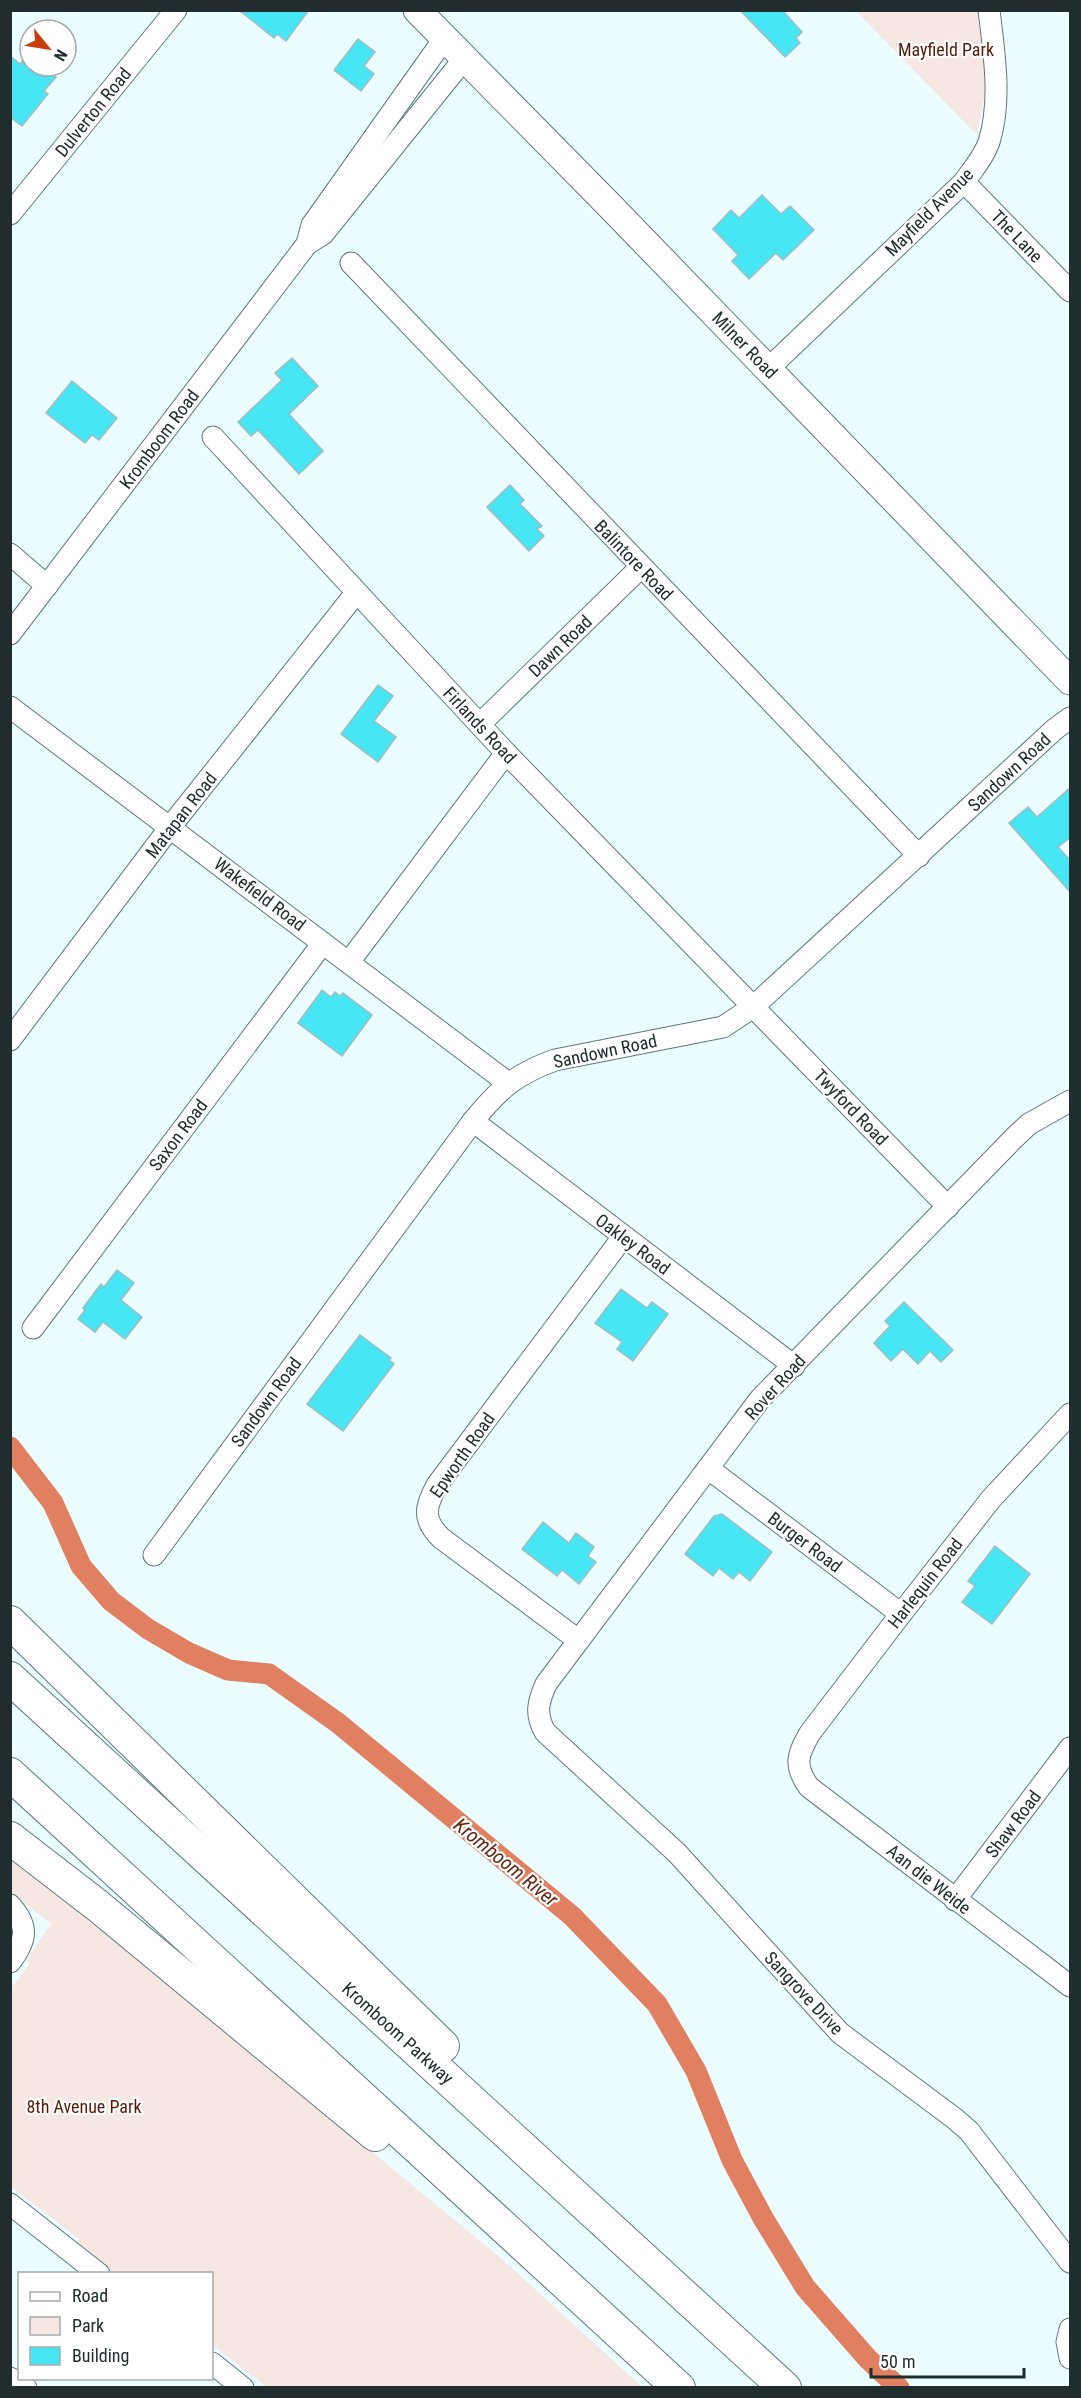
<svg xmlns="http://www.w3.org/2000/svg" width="1081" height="2398" font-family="'Roboto Condensed',sans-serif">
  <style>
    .green { fill: #f7e7e2 }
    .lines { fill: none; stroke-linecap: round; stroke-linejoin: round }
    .canal { stroke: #e17f61; stroke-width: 21 }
    .building { fill: #47e6f4; stroke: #a0bcbf; stroke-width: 1.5 }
    .minor-casing { stroke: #5e797c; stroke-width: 23 }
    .major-casing { stroke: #5e797c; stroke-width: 29 }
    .highway-casing { stroke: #5e797c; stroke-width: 34 }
    .minor { stroke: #fff; stroke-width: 21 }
    .major { stroke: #fff; stroke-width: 27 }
    .highway { stroke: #fff; stroke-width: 32 }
    .labels { text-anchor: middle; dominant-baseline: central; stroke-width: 4.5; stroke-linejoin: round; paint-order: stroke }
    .park-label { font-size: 18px; fill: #581a06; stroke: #fff }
    .street-label { font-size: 18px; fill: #202c2d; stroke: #fff }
    .water-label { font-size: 20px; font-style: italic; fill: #632511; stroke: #fff }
  </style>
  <rect width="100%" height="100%" fill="#ebfdff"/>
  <g class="green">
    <path d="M856,11H978L987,82L977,135Z"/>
    <path d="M11,1854L502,2259L642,2387H267L212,2345V2274L116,2273L77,2243L79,2239L11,2187L10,1989L30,1964L26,1960L51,1924L11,1892Z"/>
  </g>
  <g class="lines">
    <path class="canal" d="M10,1447L53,1503L81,1566L111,1601L148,1629L189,1653L228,1670L269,1674L338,1723L572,1916L657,2004L696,2071L732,2160L763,2218L805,2287L868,2359L899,2388"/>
  </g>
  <g class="building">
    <path d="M239,10H309L286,41L277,34L274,38Z"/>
    <path d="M740,10H782L802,32L796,38L800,43L785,57Z"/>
    <path d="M358,39L375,52L364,66L374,74L361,91L334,70Z"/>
    <path d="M30,51V66H42L56,77L44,91L48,94L22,126L10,117V56L20,64Z"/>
    <path d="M762,195L781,214L790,206L814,230L783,260L776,253L749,279L732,261L738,255L713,229L731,210L739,218Z"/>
    <path d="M292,358L318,386L289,414L323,451L299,474L258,430L251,436L238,422L282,380L275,373Z"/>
    <path d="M72,381L117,418L99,440L92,435L85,443L46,413Z"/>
    <path d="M510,485L524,500L520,504L542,526L537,529L544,536L529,551L487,507Z"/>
    <path d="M378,685L393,696L374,721L396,737L378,762L341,734Z"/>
    <path d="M1071,787V837L1058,847L1071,861V893L1009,823L1028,807L1037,817Z"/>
    <path d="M322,990L331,997L335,992L340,996L343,993L372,1015L342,1056L298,1023Z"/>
    <path d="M117,1270L134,1283L121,1300L142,1317L125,1339L103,1322L95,1332L78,1319L85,1310L83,1308L101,1284L104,1287Z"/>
    <path d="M621,1289L647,1308L652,1302L668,1314L633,1361L617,1349L622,1342L595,1323Z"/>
    <path d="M904,1302L953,1350L941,1362L930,1351L918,1364L903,1349L891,1361L874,1343L890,1326L885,1321Z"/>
    <path d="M360,1335L391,1358L389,1360L394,1364L343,1431L307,1404Z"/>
    <path d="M722,1514L772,1552L750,1581L739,1572L733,1579L719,1568L713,1576L685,1554L714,1516Z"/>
    <path d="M543,1522L569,1543L576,1533L594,1547L588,1556L596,1562L579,1584L562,1570L557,1576L522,1549Z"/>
    <path d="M995,1546L1030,1574L992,1624L962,1602L975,1586L968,1581Z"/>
  </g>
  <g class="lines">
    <g class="minor-casing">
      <g id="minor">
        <path d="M964,182L1070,291"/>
        <path d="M10,214L176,10"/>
        <path d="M307,244L312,225L444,39"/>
        <path d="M351,263L919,856"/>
        <path d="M768,369L964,182C973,169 984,157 989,142C1002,100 994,53 989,10"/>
        <path d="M213,437L506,753L948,1207"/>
        <path d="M10,554L47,586"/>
        <path d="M10,634L307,244L323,234L464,59"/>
        <path d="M10,707L508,1083"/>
        <path d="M480,724L641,567"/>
        <path d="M349,962L506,753"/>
        <path d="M10,1040L171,826L356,593"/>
        <path d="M1070,1101L1029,1124L1014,1138L760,1399L546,1684C538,1702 535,1714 545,1732L677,1853L840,2033L954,2118L969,2131L1070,2262"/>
        <path d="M473,1121L794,1366"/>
        <path d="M33,1328L323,943"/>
        <path d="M1070,1414L991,1499L901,1614L810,1733C798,1754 793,1765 809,1787L1070,1986"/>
        <path d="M709,1469L901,1614"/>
        <path d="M154,1555L473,1121C499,1089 516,1074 555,1060L723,1027L753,1007L1055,729L1070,718"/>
        <path d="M578,1640L441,1538C422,1519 425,1507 437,1485L623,1237"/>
        <path d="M955,1900L1070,1748"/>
        <path d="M10,1905C29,1926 27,1940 10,1962"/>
        <path d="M10,2204L99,2274"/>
        <path d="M1070,2329L1067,2342L1070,2358"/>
        <path d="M212,2363L243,2388"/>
        <path d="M10,2378L26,2388"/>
      </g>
    </g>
    <g class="major-casing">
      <path id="major" d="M417,10L611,207L1070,681"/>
    </g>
    <g class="highway-casing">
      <g id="highway">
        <path d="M10,1622L443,2046"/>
        <path d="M10,1678L785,2388"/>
        <path d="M10,1774L679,2388"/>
        <path d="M10,1838L98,1906L375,2135"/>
      </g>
    </g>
    <use href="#minor" class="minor"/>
    <use href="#major" class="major"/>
    <use href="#highway" class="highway"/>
  </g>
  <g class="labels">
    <g class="park-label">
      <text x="946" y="49">Mayfield Park</text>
      <text x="84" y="2106">8th Avenue Park</text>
    </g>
    <g class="street-label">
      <text transform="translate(93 112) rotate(-51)">Dulverton Road</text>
      <text transform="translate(929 212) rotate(-45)">Mayfield Avenue</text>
      <text transform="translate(1017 236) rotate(46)">The Lane</text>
      <text transform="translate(745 345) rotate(46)">Milner Road</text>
      <text transform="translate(159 439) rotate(-53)">Kromboom Road</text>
      <text transform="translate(634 560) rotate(46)">Balintore Road</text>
      <text transform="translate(560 646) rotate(-44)">Dawn Road</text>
      <text transform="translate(480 725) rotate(47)">Firlands Road</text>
      <text transform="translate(1009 772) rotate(-43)">Sandown Road</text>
      <text transform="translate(181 815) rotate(-52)">Matapan Road</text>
      <text transform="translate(260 894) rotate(37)">Wakefield Road</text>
      <text transform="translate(605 1051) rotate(-12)">Sandown Road</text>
      <text transform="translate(851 1107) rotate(46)">Twyford Road</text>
      <text transform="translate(178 1135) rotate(-53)">Saxon Road</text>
      <text transform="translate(633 1244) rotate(37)">Oakley Road</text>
      <text transform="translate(775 1387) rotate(-48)">Rover Road</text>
      <text transform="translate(266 1402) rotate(-54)">Sandown Road</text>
      <text transform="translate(462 1455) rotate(-55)">Epworth Road</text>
      <text transform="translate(805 1542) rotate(37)">Burger Road</text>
      <text transform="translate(925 1583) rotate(-52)">Harlequin Road</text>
      <text transform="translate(1013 1824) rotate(-53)">Shaw Road</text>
      <text transform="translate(929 1879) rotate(38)">Aan die Weide</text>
      <text transform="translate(804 1993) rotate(47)">Sangrove Drive</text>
      <text transform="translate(398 2033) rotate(42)">Kromboom Parkway</text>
    </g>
    <g class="water-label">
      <text transform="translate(506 1862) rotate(39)">Kromboom River</text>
    </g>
  </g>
  <rect width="1081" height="2398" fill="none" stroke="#202c2d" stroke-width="24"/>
  <rect x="18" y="2272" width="195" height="108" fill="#ffffff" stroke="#a6abab" stroke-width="1.5"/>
  <rect x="30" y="2292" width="30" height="9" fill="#ffffff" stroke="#a6abab" stroke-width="1.5"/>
  <text x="72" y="2302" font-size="18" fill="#202c2d">Road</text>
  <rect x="30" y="2317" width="30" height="18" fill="#f7e7e2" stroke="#a6abab" stroke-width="1.5"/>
  <text x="72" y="2332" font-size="18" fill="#202c2d">Park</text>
  <rect x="30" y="2347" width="30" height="18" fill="#47e6f4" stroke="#a6abab" stroke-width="1.5"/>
  <text x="72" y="2362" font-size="18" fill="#202c2d">Building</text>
  <g transform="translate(48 48) rotate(120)"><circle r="28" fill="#ffffff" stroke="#a6abab" stroke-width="1.5"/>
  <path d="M0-4.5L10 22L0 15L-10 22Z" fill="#c63f09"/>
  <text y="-9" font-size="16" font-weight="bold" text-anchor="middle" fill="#202c2d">N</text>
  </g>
  <path d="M871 2368v9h153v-9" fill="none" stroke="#202c2d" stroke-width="3"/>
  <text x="880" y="2368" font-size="18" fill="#202c2d" stroke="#ffffff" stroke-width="4.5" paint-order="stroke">50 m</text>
</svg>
